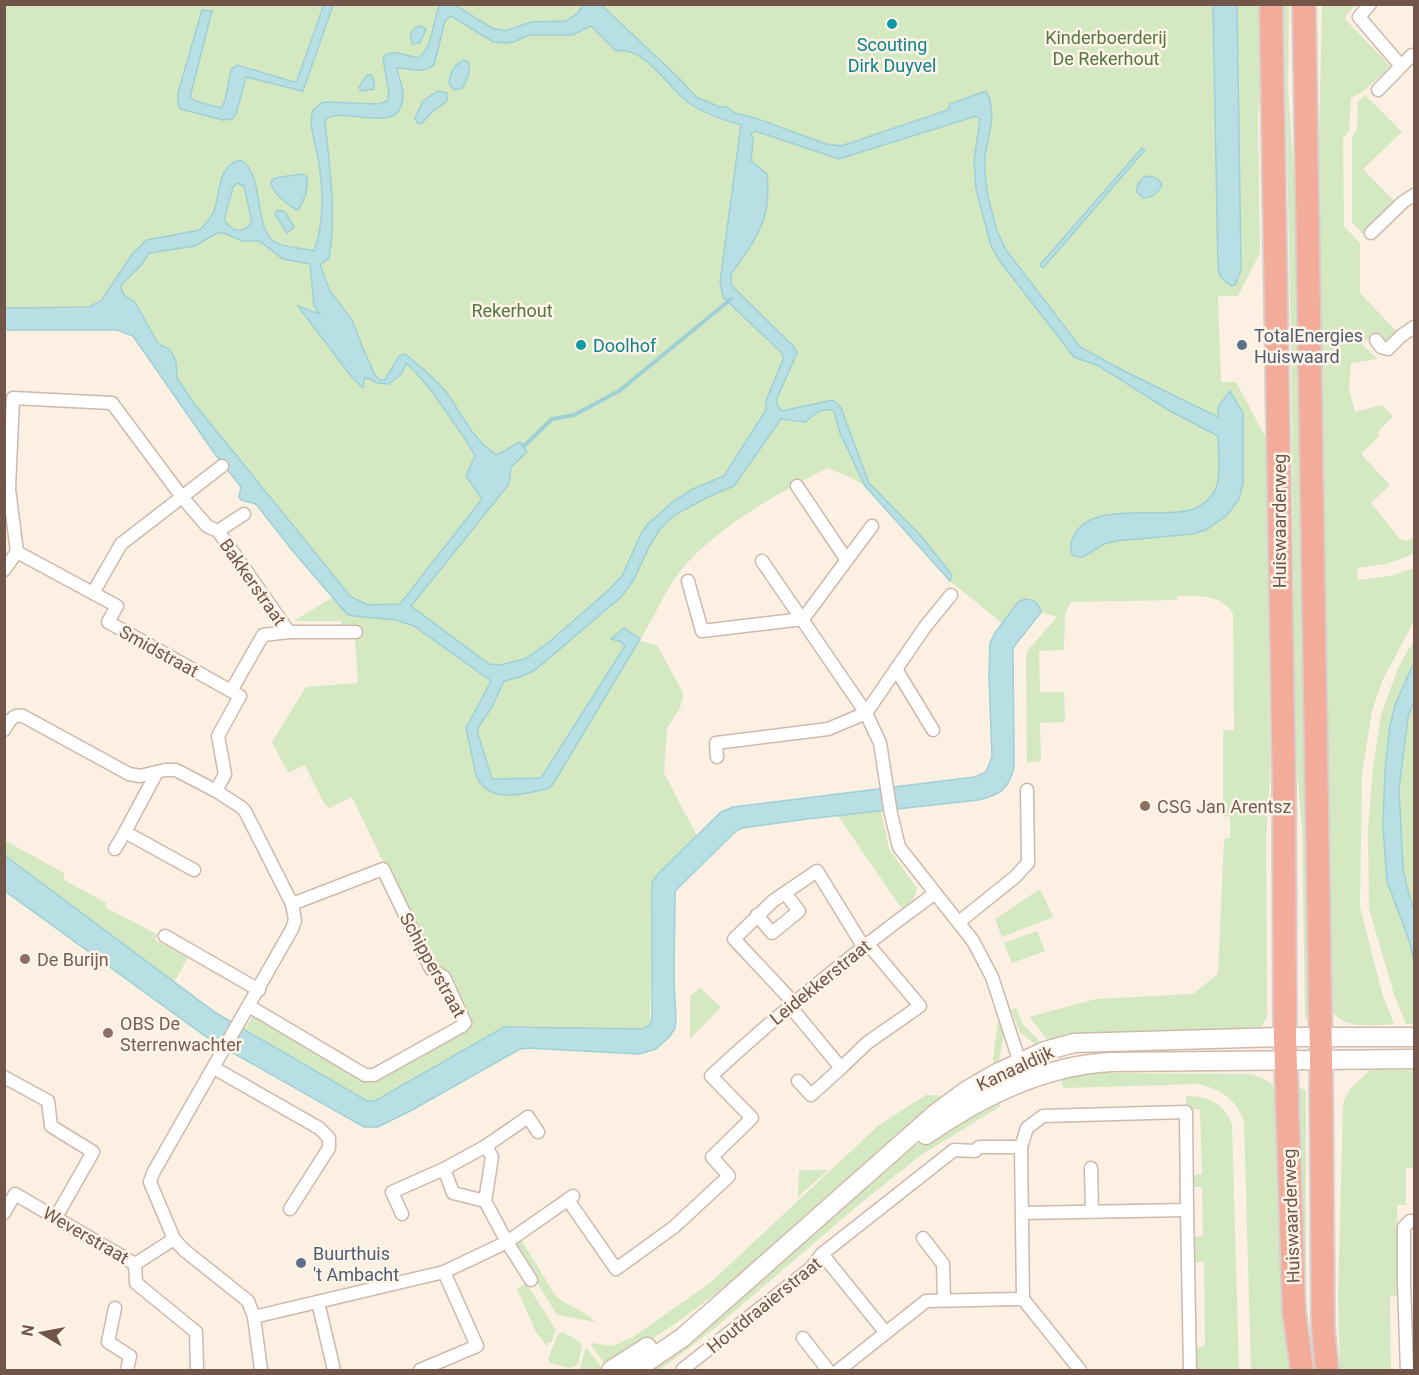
<svg xmlns="http://www.w3.org/2000/svg" width="1419" height="1375" font-family="Roboto,sans-serif">
  <style>
    .green { fill: #d4e8c1 }
    .water { fill: #b8e0e4; stroke: #9ed0d6; stroke-width: 1.5; fill-rule: evenodd }
    .lines { fill: none; stroke-linecap: round; stroke-linejoin: round }
    .stream { stroke: #9ed0d6; stroke-width: 4 }
    .street-casing { stroke: #ceb9ac; stroke-width: 15 }
    .secondary-casing { stroke: #d1b9aa; stroke-width: 21 }
    .highway-casing { stroke: #d8cfcc; stroke-width: 26 }
    .street { stroke: #fff; stroke-width: 12 }
    .secondary { stroke: #fff; stroke-width: 18 }
    .highway { stroke: #f4ac9a; stroke-width: 22 }
    .culture-dot { fill: #0f9aa8; stroke: #fff4e8; stroke-width: 2 }
    .service-dot { fill: #5c6f8a; stroke: #fff4e8; stroke-width: 2 }
    .education-dot { fill: #8d6e63; stroke: #fff4e8; stroke-width: 2 }
    .labels { text-anchor: middle; dominant-baseline: central; stroke-width: 5; stroke-linejoin: round; paint-order: stroke }
    .park-label { font-size: 18px; fill: #557842; stroke: #fff4e8 }
    .culture-label { font-size: 18px; fill: #0d838f; stroke: #fff4e8 }
    .service-label { font-size: 18px; fill: #4e5e75; stroke: #fff4e8; text-anchor: start }
    .street-label { font-size: 18px; fill: #725549; stroke: #fff4e8 }
    .education-label { font-size: 18px; fill: #785e54; stroke: #fff4e8; text-anchor: start }
  </style>
  <rect width="100%" height="100%" fill="#fbf0e2"/>
  <g class="green">
    <path d="M5,5H1262L1263,61L1258,114L1260,253L1238,296H1218L1221,382H1236L1266,438L1270,775L1266,842L1267,1017L1262,1026L1253,1031L1051,1044L1029,1017L1096,999L1193,994L1218,974L1224,839L1230,838V816L1223,817V730H1234L1233,614C1222,594 1198,596 1178,596L1177,600L1071,602L1065,614L1064,650L1039,651L1040,692H1064L1065,722L1040,723L1041,761L1027,763L1026,655L1028,650L1057,617L1041,612L1038,604L1018,602L1002,623L950,581L865,486L852,478L827,468C777,494 718,526 681,570C664,592 654,618 639,641L657,645L682,691L683,697L680,708L667,728L664,773L697,836L658,874L652,883L650,1025L643,1029L504,1027L375,1101H367L245,1029L253,1015L363,1079L370,1081L400,1068L458,1033L466,1018L444,968L432,963L352,797L329,808L324,803L305,765L288,773L272,742L306,687L358,683L354,627L341,625V621H294L333,597L347,614L368,605L351,597L326,569L193,402L177,378L164,346L156,340L135,302L126,297L122,292L121,285L132,275C117,285 105,299 89,307L5,308Z"/>
    <path d="M1284,5H1289L1288,88L1296,204L1311,1018L1305,1019L1302,828L1295,744L1291,343Z"/>
    <path d="M1322,5H1356L1346,15L1345,19L1391,67L1362,92L1351,98L1349,131L1343,138L1344,226L1360,243V293L1399,334L1387,345L1375,332L1362,344L1377,359L1351,363L1349,389L1355,412L1382,405L1393,416L1377,433L1379,436L1361,454L1390,485L1371,503L1400,539L1405,541L1414,538V554L1386,564L1357,568L1358,580L1390,576L1414,568V621L1382,681L1372,711L1362,774L1360,907L1383,996L1394,1024C1373,1025 1346,1030 1333,1012L1319,580L1315,179L1319,141Z"/>
    <path d="M1365,95L1402,132L1363,169L1395,202L1363,234L1352,222V137L1357,129L1358,102Z"/>
    <path d="M1414,640V662L1395,705L1390,726L1385,770L1383,827L1387,881L1410,943L1414,963V1024H1406L1394,994L1369,909L1368,830L1373,767L1381,715L1398,668Z"/>
    <path d="M1414,701V910C1394,850 1394,761 1414,701Z"/>
    <path d="M881,811L889,849L917,888C915,899 911,902 902,909L838,816Z"/>
    <path d="M4,840L64,873V880L106,903L105,907L158,935L155,940L188,958L174,982L5,855Z"/>
    <path d="M1040,889L1053,917L1002,937L995,919Z"/>
    <path d="M1037,931L1045,951L1012,963L1004,943Z"/>
    <path d="M700,988L721,1007L690,1039V996Z"/>
    <path d="M1016,1008L1023,1025L1036,1037L1040,1043L1036,1045L1020,1032L1011,1010Z"/>
    <path d="M998,1021L1004,1035L998,1064L994,1066L993,1059Z"/>
    <path d="M1371,1069L1414,1070V1168H1406V1205H1397L1398,1295L1390,1297L1391,1370H1340L1338,1299L1343,1103L1350,1089Z"/>
    <path d="M1085,1070L1118,1073L1247,1074C1264,1077 1276,1082 1278,1101L1279,1221L1283,1280L1292,1370H1251L1244,1122C1236,1099 1222,1090 1199,1084L1064,1088L1060,1077Z"/>
    <path d="M1301,1088L1306,1091V1293L1298,1099V1090Z"/>
    <path d="M926,1095L946,1096L728,1284L678,1322L607,1367L591,1345L592,1343L612,1346L633,1337L710,1283L879,1125Z"/>
    <path d="M1186,1096C1208,1096 1224,1103 1232,1124L1239,1370H1195V1348L1205,1346L1204,1262H1193V1237L1203,1236L1202,1187H1191V1176L1202,1174L1200,1109H1186Z"/>
    <path d="M996,1097L1001,1106L921,1155L862,1202L715,1328L660,1370H642L897,1159L941,1128Z"/>
    <path d="M800,1170H828L798,1197L799,1171Z"/>
    <path d="M522,1241L555,1295C567,1307 585,1309 595,1322L557,1315L514,1246Z"/>
    <path d="M526,1283L556,1330L551,1343L549,1342L547,1346L536,1332L517,1289Z"/>
    <path d="M563,1332L580,1342L582,1346L578,1365L570,1368L550,1363L548,1359L558,1334Z"/>
    <path d="M586,1347L603,1369L582,1370L580,1367Z"/>
  </g>
  <g class="water">
    <path d="M324,4L333,5L303,91L246,77L236,114L232,119L223,120L181,109L178,105V93L202,10L212,11L190,97L195,101L221,108L225,101L231,70L237,65L294,82L297,81Z"/>
    <path d="M440,5H455L492,28L505,31L531,22L566,21L578,13L583,5H601L678,77L696,97L720,107H726L735,113L755,118L826,144L841,146L948,110L950,104L986,91L990,99L992,119L985,156V174L988,197L997,231L1006,250L1080,347L1126,372L1218,417V407L1230,391L1243,413V483L1239,499L1227,515L1206,530L1192,534L1116,541L1104,544L1083,557L1073,556C1070,550 1070,544 1073,538C1088,499 1162,520 1194,509C1201,506 1208,501 1212,495C1223,481 1218,454 1218,436L1170,411L1099,366L1074,357L999,260L991,246L976,189L974,161L980,119L976,116L839,159L755,131L751,134L753,140L751,161L767,174C772,221 756,238 731,274V285L794,347L797,353L777,398V405L782,411L833,400L841,408L869,483L921,536L952,575L950,581L865,486L840,433L834,411C820,407 815,414 805,422L781,419L734,486L706,498L673,516L660,529L650,545L633,581L621,597L535,670L520,677L504,681L492,707L478,728V734L492,779L541,778L625,646L620,641L611,639L624,628L640,639L553,784L549,788C526,794 487,805 476,775L466,728L491,681L414,626L396,620L354,616L347,614L292,550L256,504L241,500L239,497L241,487L215,454L133,336L117,330H5V308L89,307L101,301L133,253L147,240L200,230C205,224 211,218 214,211C221,192 217,165 241,160C265,176 253,223 273,241C283,248 303,248 314,251C325,222 323,187 318,157C315,141 308,125 313,110L323,102L379,104L387,101L389,94L383,58C390,48 407,56 418,58C434,47 432,21 440,5ZM449,17H453L493,42L506,43L513,42L529,35H572L591,26L616,51C646,46 667,87 689,103C703,113 724,120 741,125L720,282L723,297L781,352L784,357L766,401V410L724,476L693,489L675,500L648,524L642,532L622,576L611,588L548,643L525,659L500,665L489,664L411,606L509,484L511,467L527,452L520,442L497,455C474,442 462,415 447,393C436,379 419,366 405,354L399,356L385,380H380L375,375L362,346L352,320L330,291L320,265L329,258C337,212 329,166 325,120C342,103 403,140 403,95C403,85 398,77 397,68C411,68 422,75 434,65L445,21ZM237,183L244,186L252,222C242,235 233,232 224,220L233,187ZM217,233H224L243,241H259L283,259L310,264L314,306L320,314L298,306L351,376L363,388L365,377L377,383L389,384L402,373L406,363C428,383 437,399 454,423C462,434 469,444 475,456L466,476L482,499L400,604L368,605L351,597L193,402L177,378L176,362L173,355L169,349L159,344L156,340L135,302L126,297L122,292L121,285L142,264L149,253L195,246Z"/>
    <path d="M1213,5H1237L1241,270L1235,285L1231,286L1220,276L1218,269Z"/>
    <path d="M419,26L426,29L420,43L413,44C409,35 410,30 419,26Z"/>
    <path d="M464,60L469,63V73L463,88L454,90L449,83C451,72 453,65 464,60Z"/>
    <path d="M367,75H371L374,80V89L361,91L359,87Z"/>
    <path d="M438,91L447,93V101L432,112L422,123L418,124L415,118L423,101Z"/>
    <path d="M1142,148L1145,150L1043,268L1040,265Z"/>
    <path d="M301,174L307,177C308,190 305,199 298,210L295,209C286,202 272,194 271,182L275,178Z"/>
    <path d="M1146,176C1154,177 1158,177 1162,185C1158,193 1153,198 1143,198L1137,192C1137,184 1139,180 1146,176Z"/>
    <path d="M277,210L285,212L294,227L287,233L275,214Z"/>
    <path d="M1025,599C1035,600 1038,602 1041,612L1013,648L1014,767C1009,789 1000,795 978,800L807,819L742,828L736,831L675,891L674,980L676,1019L675,1028L670,1036L656,1049L639,1054L528,1048L520,1049L412,1110L378,1127H364L212,1041L5,891L4,855L216,1013L367,1101H375L504,1027L643,1029L650,1025L652,1019V883L658,874L721,812L733,807L975,777L986,772L992,757L989,677L990,643L995,633L1018,602Z"/>
    <path d="M1414,662V701L1408,718L1399,789L1403,868L1407,887L1414,910V963L1410,943L1387,881L1383,827L1385,770L1390,726L1395,705Z"/>
  </g>
  <g class="lines">
    <path class="stream" d="M524,446L552,419L574,415L619,391L731,299"/>
    <g class="street-casing">
      <g id="street">
        <path d="M1370,4L1359,17L1401,66"/>
        <path d="M1378,90L1412,55"/>
        <path d="M1371,233L1403,202L1414,195"/>
        <path d="M1376,340L1381,347L1388,349L1401,336L1414,327"/>
        <path d="M797,486L846,559"/>
        <path d="M218,531L244,514"/>
        <path d="M17,552L117,606L108,622L231,691"/>
        <path d="M762,561L866,713L880,743L891,814L899,847L973,941L992,977L1022,1069"/>
        <path d="M4,570L17,552L9,489L13,398L112,403L182,497L207,526L218,531L289,632"/>
        <path d="M688,581L702,631L803,619L872,526"/>
        <path d="M93,593L121,544L222,466"/>
        <path d="M896,669L933,730"/>
        <path d="M4,730C9,722 13,713 23,716L129,774L140,776L165,770H176L216,791L241,807L245,811L292,904L295,920L292,929L153,1173L150,1182L174,1239L184,1250L248,1301L254,1317L261,1370"/>
        <path d="M717,757L716,743L828,729L866,713L925,627L951,595"/>
        <path d="M157,772L125,832L194,870"/>
        <path d="M216,791L225,774L218,736L240,696L231,691L263,635L289,632H356"/>
        <path d="M115,849L125,832"/>
        <path d="M757,915L772,933L799,911L785,893"/>
        <path d="M959,922L1015,877L1028,863L1027,790"/>
        <path d="M165,936L259,990"/>
        <path d="M793,1002L734,939L773,901L817,871L863,946"/>
        <path d="M789,1005L841,1068L867,1043L920,1006L867,943"/>
        <path d="M249,1006L365,1075H374L462,1026L465,1023L444,977L431,969L383,869L292,904"/>
        <path d="M214,1068L319,1128L329,1138V1148L290,1209"/>
        <path d="M4,1077L48,1101L51,1126L93,1152L56,1217"/>
        <path d="M798,1081L811,1095L841,1068"/>
        <path d="M486,1146L492,1157L485,1201L507,1242L531,1280"/>
        <path d="M1021,1147L1027,1128L1043,1116L1186,1112L1187,1210L1022,1213"/>
        <path d="M1091,1168L1092,1211"/>
        <path d="M444,1169L453,1193L485,1201"/>
        <path d="M568,1200L616,1269L674,1227L729,1176L712,1157L752,1118L711,1076C782,1010 856,951 934,894"/>
        <path d="M1187,1210L1190,1370"/>
        <path d="M4,1213L15,1194L135,1264L174,1239"/>
        <path d="M402,1214L392,1192L444,1169L486,1146L528,1117L538,1132"/>
        <path d="M923,1238L943,1264L944,1300"/>
        <path d="M822,1254L886,1333"/>
        <path d="M135,1264L136,1283L196,1332L197,1370"/>
        <path d="M318,1302L334,1370"/>
        <path d="M115,1308L108,1342L130,1356L127,1370"/>
        <path d="M254,1317L444,1272L507,1242L573,1196"/>
        <path d="M803,1338L828,1370"/>
        <path d="M420,1370L477,1346L444,1272"/>
        <path d="M682,1370L811,1268L822,1254L954,1150L975,1151L979,1147H1021L1023,1299"/>
        <path d="M839,1370L926,1301L1023,1299L1080,1370"/>
        <path d="M1407,1370L1404,1284V1227L1410,1221H1414"/>
      </g>
    </g>
    <g class="secondary-casing">
      <g id="secondary">
        <path d="M926,1135C980,1097 1043,1066 1110,1062L1414,1059"/>
        <path d="M611,1370L647,1347"/>
        <path d="M635,1370L682,1338L935,1114L966,1091L995,1074L1045,1051L1074,1043L1285,1037H1414"/>
      </g>
    </g>
    <g class="highway-casing">
      <g id="highway">
        <path d="M1271,4L1284,790L1285,1037L1294,1312L1302,1370"/>
        <path d="M1304,4L1321,1060L1323,1328L1327,1370"/>
      </g>
    </g>
    <use href="#street" class="street"/>
    <use href="#secondary" class="secondary"/>
    <use href="#highway" class="highway"/>
  </g>
  <g class="culture-dot">
    <circle cx="892" cy="24" r="6"/>
    <circle cx="581" cy="345" r="6"/>
  </g>
  <g class="service-dot">
    <circle cx="1242" cy="345" r="6"/>
    <circle cx="301" cy="1263" r="6"/>
  </g>
  <g class="education-dot">
    <circle cx="1145" cy="806" r="6"/>
    <circle cx="25" cy="959" r="6"/>
    <circle cx="108" cy="1033" r="6"/>
  </g>
  <g class="labels">
    <g class="park-label">
      <text x="1106" y="37">Kinderboerderij<tspan x="1106" dy="21">De Rekerhout</tspan></text>
      <text x="512" y="310">Rekerhout</text>
    </g>
    <g class="culture-label">
      <text x="892" y="44">Scouting<tspan x="892" dy="21">Dirk Duyvel</tspan></text>
      <text x="593" y="345" text-anchor="start">Doolhof</text>
    </g>
    <g class="service-label">
      <text x="1254" y="335">TotalEnergies<tspan x="1254" dy="21">Huiswaard</tspan></text>
      <text x="313" y="1253">Buurthuis<tspan x="313" dy="21">'t Ambacht</tspan></text>
    </g>
    <g class="street-label">
      <text transform="translate(1279 521) rotate(-90)">Huiswaarderweg</text>
      <text transform="translate(253 582) rotate(55)">Bakkerstraat</text>
      <text transform="translate(159 651) rotate(29)">Smidstraat</text>
      <text transform="translate(433 965) rotate(61)">Schipperstraat</text>
      <text transform="translate(820 982) rotate(-39)">Leidekkerstraat</text>
      <text transform="translate(1015 1068) rotate(-25)">Kanaaldijk</text>
      <text transform="translate(1291 1216) rotate(-92)">Huiswaarderweg</text>
      <text transform="translate(86 1235) rotate(30)">Weverstraat</text>
      <text transform="translate(764 1305) rotate(-39)">Houtdraaierstraat</text>
    </g>
    <g class="education-label">
      <text x="1157" y="806">CSG Jan Arentsz</text>
      <text x="37" y="959">De Burijn</text>
      <text x="120" y="1023">OBS De<tspan x="120" dy="21">Sterrenwachter</tspan></text>
    </g>
  </g>
  <rect width="1419" height="1375" fill="none" stroke="#725549" stroke-width="12"/>
  <g transform="translate(42 1333) rotate(280)" stroke="#fff4e8" stroke-width="4.5" paint-order="stroke">
  <path d="M0-4.5L10 22L0 15L-10 22Z" fill="#725549"/>
  <text y="-9" font-size="16" font-weight="bold" text-anchor="middle" fill="#725549">N</text>
  </g>
</svg>
